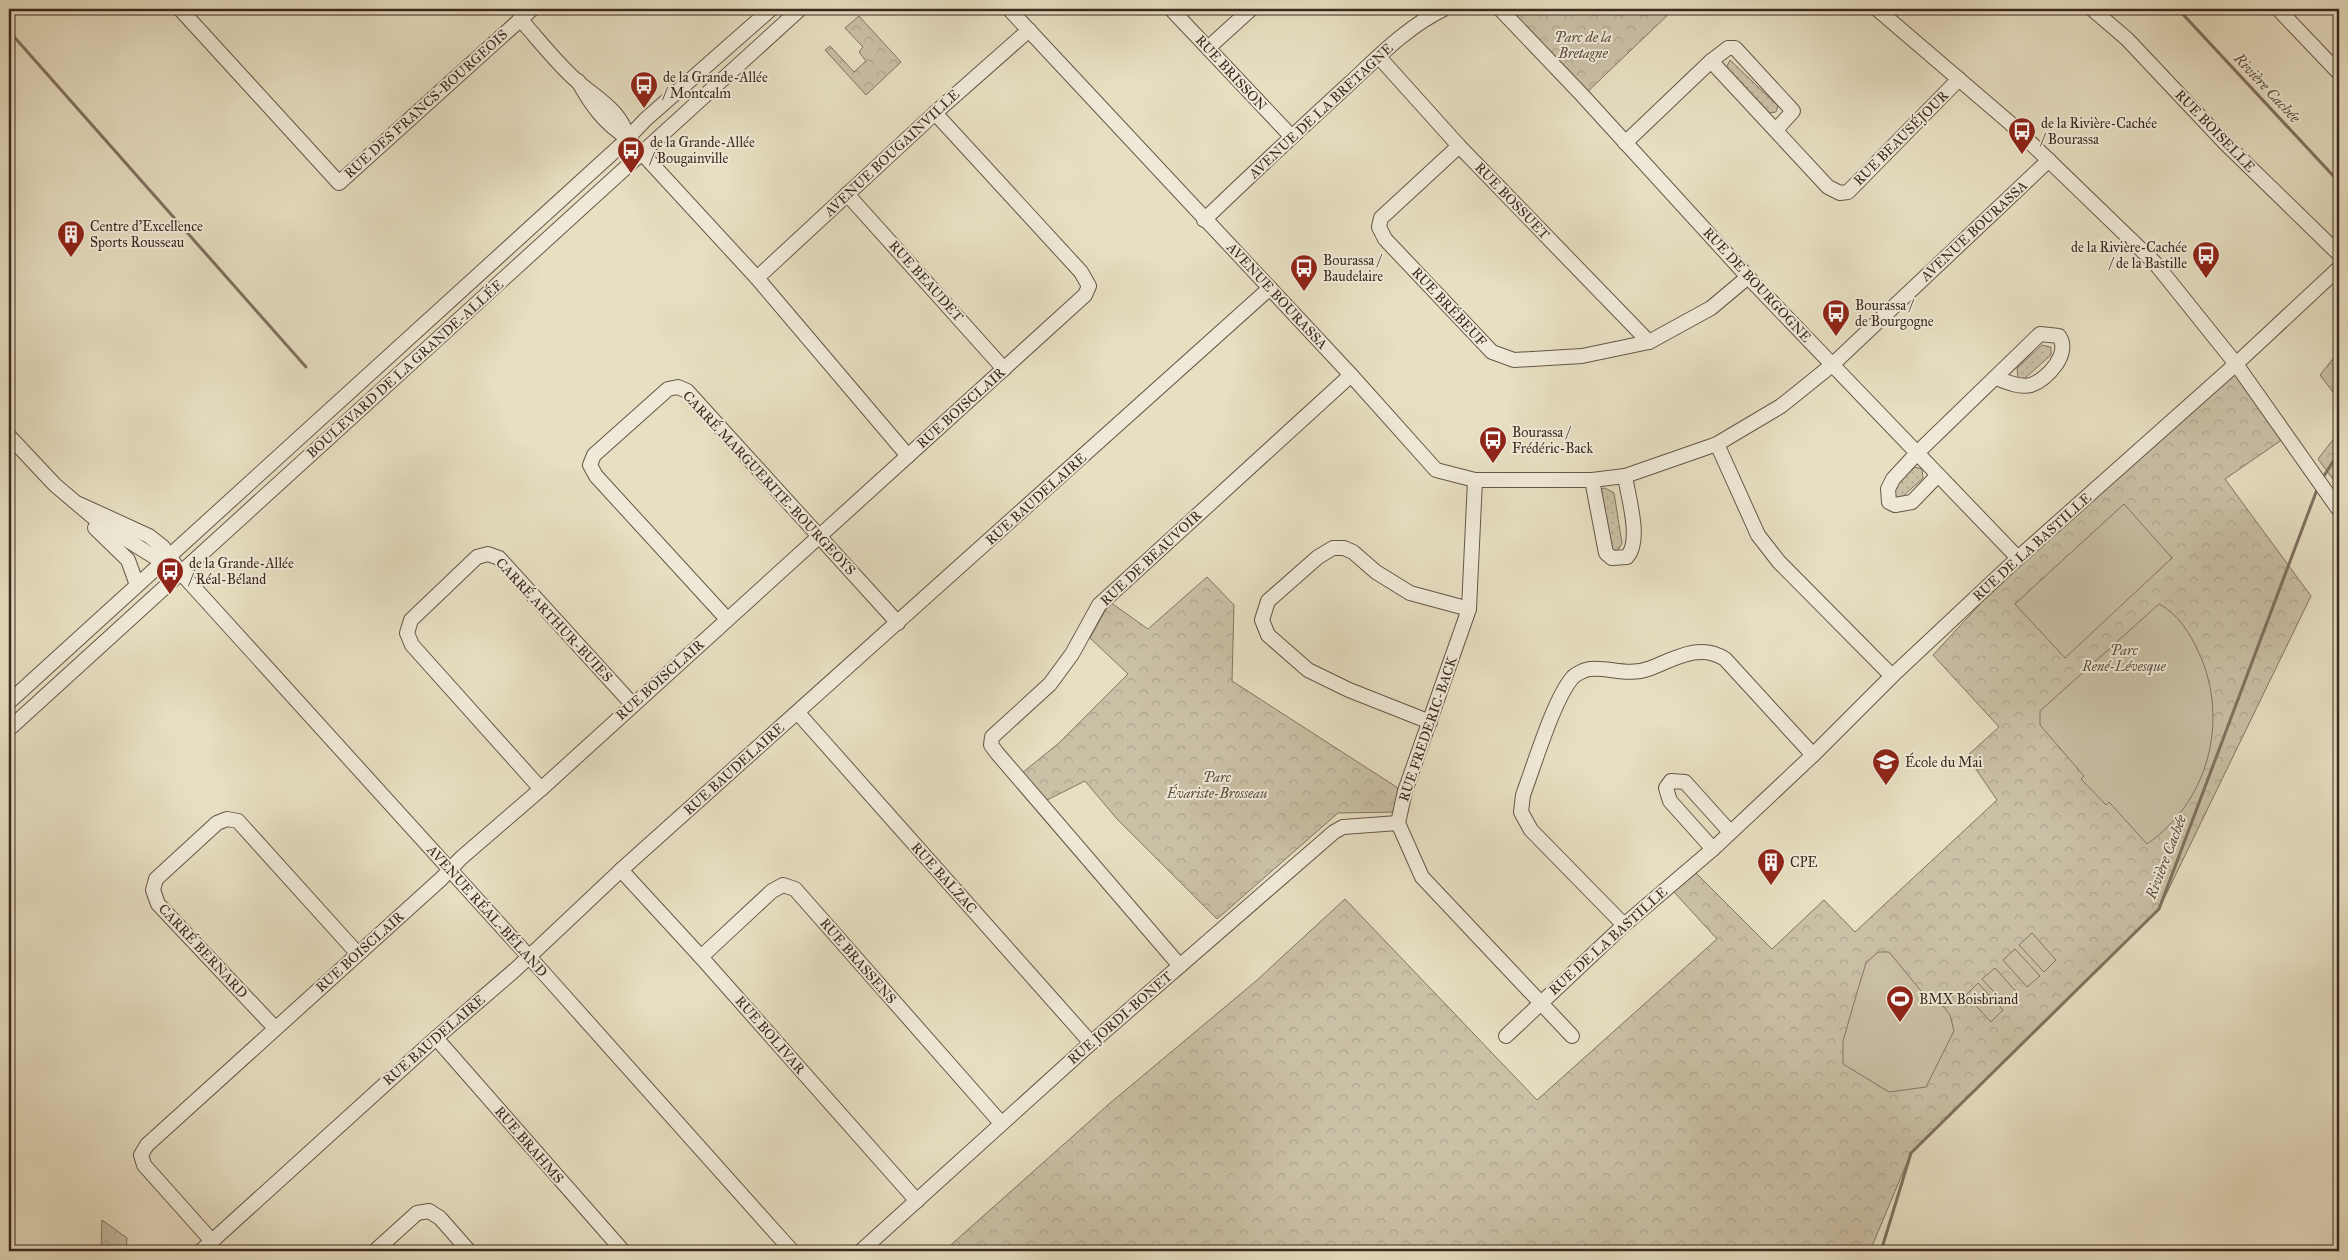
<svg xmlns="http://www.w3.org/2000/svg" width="2348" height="1260" font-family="'IM FELL Great Primer',serif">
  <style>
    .grass { fill: url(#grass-dots); stroke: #827462 }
    .forest { fill: url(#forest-crowns); stroke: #827462 }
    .pitch { fill: #cac0a6; stroke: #827462 }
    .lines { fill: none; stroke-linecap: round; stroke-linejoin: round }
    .stream { stroke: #7f7160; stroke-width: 3 }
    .minor-casing { stroke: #665648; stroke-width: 16 }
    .minor { stroke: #efead7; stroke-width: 14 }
    .labels { text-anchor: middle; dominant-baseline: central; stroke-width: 4; stroke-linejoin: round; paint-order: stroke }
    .park-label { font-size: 14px; font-style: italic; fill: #5f4e41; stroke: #efead7 }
    .street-label { font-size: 14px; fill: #3b281f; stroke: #efead7 }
    .poi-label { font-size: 14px; fill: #3b281f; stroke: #efead7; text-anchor: start }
    .water-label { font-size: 15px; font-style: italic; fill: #5d4c3f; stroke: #efead7 }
  </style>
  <defs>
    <pattern id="grass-dots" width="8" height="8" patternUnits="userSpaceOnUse" patternTransform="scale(1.25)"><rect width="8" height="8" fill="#cac0a6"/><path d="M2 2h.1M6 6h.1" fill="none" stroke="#aea58e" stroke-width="1.8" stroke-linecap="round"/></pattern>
    <pattern id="forest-crowns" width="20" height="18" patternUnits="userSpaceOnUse" patternTransform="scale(1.25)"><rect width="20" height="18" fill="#cac0a6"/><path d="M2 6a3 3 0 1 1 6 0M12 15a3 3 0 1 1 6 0" fill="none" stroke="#aea58e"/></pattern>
  </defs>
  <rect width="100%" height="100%" fill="#e7dfc2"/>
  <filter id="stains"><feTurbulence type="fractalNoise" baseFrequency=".004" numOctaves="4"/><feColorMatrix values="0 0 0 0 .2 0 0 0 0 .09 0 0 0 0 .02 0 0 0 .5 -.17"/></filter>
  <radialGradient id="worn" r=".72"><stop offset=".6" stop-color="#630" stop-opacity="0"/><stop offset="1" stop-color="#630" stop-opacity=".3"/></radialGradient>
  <g class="grass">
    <path d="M1730,60L1778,106L1776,112L1769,113L1726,68Z"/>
    <path d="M2042,345L2051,347V355L2024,379L2018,378L2017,368Z"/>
    <path d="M1915,467L1922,469L1923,478L1901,498L1894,499L1892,487Z"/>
    <path d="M1605,488L1614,493L1622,543L1617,552L1611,553L1600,489Z"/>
  </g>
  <g class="forest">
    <path d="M1500,9H1674L1583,96Z"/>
    <path d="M859,16L901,62L866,95L825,50L830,46L854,72L866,61L859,52L863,47L845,28Z"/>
    <path d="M2339,351V400L2320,375Z"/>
    <path d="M2235,368L2283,439L2225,479L2311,596L2159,909L1911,1153L1870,1251H944L1109,1104L1256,981L1345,899L1537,1100L1717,939L1674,892L1694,871L1772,949L1824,900L1855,932L1997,800L1967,756L1999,727L1933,655L2019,562Z"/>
    <path d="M2339,432V485L2338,486L2318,459Z"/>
    <path d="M1207,577L1234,605L1232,681L1398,788V812L1338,813L1217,919L1117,819L1085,781L1045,801L1022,773L1059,743L1128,674L1090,638L1110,602L1148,629Z"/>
    <path d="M102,1220L127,1238L126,1251H101Z"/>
  </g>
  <g class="pitch">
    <path d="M2124,504L2172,558L2065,658L2015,604Z"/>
    <path d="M2159,604C2178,614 2190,633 2199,653C2230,721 2208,802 2147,844L2109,802L2106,805L2081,779L2084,776L2040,725V711Z"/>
    <path d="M2032,933L2056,960L2044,972L2019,945Z"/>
    <path d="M2015,949L2040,976L2027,987L2003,960Z"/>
    <path d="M1878,952H1889L1926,997L1944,1007L1950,1015L1954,1031L1926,1087L1889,1092L1843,1064V1041L1858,989L1866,963Z"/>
    <path d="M1995,968L2019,995L2007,1006L1982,979Z"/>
    <path d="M1978,983L2003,1010L1991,1022L1966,995Z"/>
  </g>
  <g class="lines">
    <g class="stream">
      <path d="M2178,9L2339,182"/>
      <path d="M9,31L306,367"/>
      <path d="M2322,479L2339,452"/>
      <path d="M1881,1251L1911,1153L2159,909L2318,487"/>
    </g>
    <g class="minor-casing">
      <g id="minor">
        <path d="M180,9L339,183L532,9"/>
        <path d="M1009,9L1351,375L1436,470L1475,480H1592L1625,476L1717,444L1781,406L1832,365L2049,160"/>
        <path d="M1171,9L1291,136"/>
        <path d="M1500,9L1583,96L1748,277L2018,558"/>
        <path d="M1877,9L2010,123L2155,263L2236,364L2339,510"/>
        <path d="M2092,9L2127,39L2225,143L2339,254"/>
        <path d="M2278,9L2339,73"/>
        <path d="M520,19C539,40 557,64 578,82C599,100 620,110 628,138"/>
        <path d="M1208,48L1251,9"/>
        <path d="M1379,57L1459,146L1649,342"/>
        <path d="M1711,61L1828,187L1840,193L1848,192L1959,79"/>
        <path d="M578,81C591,105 605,124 628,138L757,278L908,456"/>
        <path d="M1625,143L1711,61L1728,48H1735L1793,111L1776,130"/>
        <path d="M1459,146L1381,218L1379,227L1385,239L1492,352L1514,360L1582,356L1649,342L1711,308L1748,277"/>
        <path d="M847,194L1004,369"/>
        <path d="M1204,220C1252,174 1300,129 1349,84C1378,57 1408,26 1444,9"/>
        <path d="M757,278L935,113L1029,30"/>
        <path d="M9,436L55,485L100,523L169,566"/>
        <path d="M1717,444L1758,535L1779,562L1892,676"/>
        <path d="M1938,475L1912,502L1895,505L1889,502L1888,489L1893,479L1918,452L2040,334L2059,336C2071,353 2048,379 2031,385C2020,388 2006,382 1996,378"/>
        <path d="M1475,480L1469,609L1405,791L1398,823L1422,877L1572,1036"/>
        <path d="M1592,480L1606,553L1612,558L1627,557C1642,541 1628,497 1625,476"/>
        <path d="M79,504L149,536L163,547L181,573L541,970L792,1251"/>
        <path d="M95,528L128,560L137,585"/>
        <path d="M727,619L596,476L590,465L594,455L668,389L678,387L687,391L898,623"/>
        <path d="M9,702L620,146L646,119L771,9"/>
        <path d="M798,713L1091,1043"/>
        <path d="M1430,722L1349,690L1308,670L1268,635L1262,620L1268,601L1318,557L1333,548H1344L1353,552L1376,572L1410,593L1469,609"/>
        <path d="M9,729L800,9"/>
        <path d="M541,789L412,645L407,633L411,620L477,557L488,554L499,558L633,705"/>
        <path d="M1713,849L1670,801L1666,788L1671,781L1685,782L1730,832"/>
        <path d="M621,870L701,957L917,1201"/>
        <path d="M1624,925L1531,830L1521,812L1523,795C1534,766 1554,698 1573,677C1576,674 1586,669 1590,669C1610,667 1628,677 1651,668C1676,658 1700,643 1725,659L1813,755"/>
        <path d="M701,957L772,891L783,885L795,889L1001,1123"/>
        <path d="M1180,966L997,753L991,745L992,737L1050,684L1072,654L1099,605L1351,375"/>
        <path d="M275,1028L158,904L153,890L156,879L217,823L227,819L238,821L358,954"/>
        <path d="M1506,1036L1624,925L1713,849L1813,755L1892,676L2018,558L2236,364L2339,268"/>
        <path d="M436,1038L623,1251"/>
        <path d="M211,1240L144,1165L141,1155L147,1145L441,879L461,858L541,789L1085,295L1089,286L1081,272L935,113"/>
        <path d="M201,1251L436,1038L516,969L621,870L1270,288"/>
        <path d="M375,1251L417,1213L429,1211L440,1218L469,1251"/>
        <path d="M861,1251L1091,1043L1334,832L1343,827L1398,823"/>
      </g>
    </g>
    <use href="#minor" class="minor"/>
  </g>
  <defs>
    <g id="bus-pin" transform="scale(1.4375)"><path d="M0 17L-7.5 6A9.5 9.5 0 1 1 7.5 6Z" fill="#8f2418" stroke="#efead7"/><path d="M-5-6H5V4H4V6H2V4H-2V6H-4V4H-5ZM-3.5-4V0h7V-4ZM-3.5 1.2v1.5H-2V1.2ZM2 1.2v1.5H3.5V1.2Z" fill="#fff"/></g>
    <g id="building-pin" transform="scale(1.4375)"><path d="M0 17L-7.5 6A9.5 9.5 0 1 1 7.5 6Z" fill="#8f2418" stroke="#efead7"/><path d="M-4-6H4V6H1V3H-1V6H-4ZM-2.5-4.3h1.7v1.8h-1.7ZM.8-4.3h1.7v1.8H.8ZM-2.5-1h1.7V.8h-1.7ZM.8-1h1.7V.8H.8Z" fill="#fff"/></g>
    <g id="school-pin" transform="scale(1.4375)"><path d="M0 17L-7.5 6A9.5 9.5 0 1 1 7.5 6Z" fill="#8f2418" stroke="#efead7"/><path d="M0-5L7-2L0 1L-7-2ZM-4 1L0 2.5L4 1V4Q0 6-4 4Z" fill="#fff"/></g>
    <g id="stadium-pin" transform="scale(1.4375)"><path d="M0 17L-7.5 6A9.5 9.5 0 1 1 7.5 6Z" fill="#8f2418" stroke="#efead7"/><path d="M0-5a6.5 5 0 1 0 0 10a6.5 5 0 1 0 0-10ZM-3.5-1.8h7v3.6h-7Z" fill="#fff"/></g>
  </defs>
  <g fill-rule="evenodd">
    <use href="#bus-pin" x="644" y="85"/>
    <use href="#bus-pin" x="2022" y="131"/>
    <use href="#bus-pin" x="631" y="150"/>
    <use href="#building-pin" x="71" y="234"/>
    <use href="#bus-pin" x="2206" y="255"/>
    <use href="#bus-pin" x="1304" y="268"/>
    <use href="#bus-pin" x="1836" y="313"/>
    <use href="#bus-pin" x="1493" y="440"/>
    <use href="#bus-pin" x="170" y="571"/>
    <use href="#school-pin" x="1886" y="762"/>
    <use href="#building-pin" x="1771" y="862"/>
    <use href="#stadium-pin" x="1900" y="999"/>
  </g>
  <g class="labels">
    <g class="park-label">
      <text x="1583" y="37">Parc de la<tspan x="1583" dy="16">Bretagne</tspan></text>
      <text x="2124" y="650">Parc<tspan x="2124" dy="16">René-Lévesque</tspan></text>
      <text x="1217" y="777">Parc<tspan x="1217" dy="16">Évariste-Brosseau</tspan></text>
    </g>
    <g class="street-label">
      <text transform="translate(1231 73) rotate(47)">RUE BRISSON</text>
      <text transform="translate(426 104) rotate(-42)">RUE DES FRANCS-BOURGEOIS</text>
      <text transform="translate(1321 111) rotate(-43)">AVENUE DE LA BRETAGNE</text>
      <text transform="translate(2215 131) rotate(46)">RUE BOISELLE</text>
      <text transform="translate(1901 138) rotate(-45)">RUE BEAUSÉJOUR</text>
      <text transform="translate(892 153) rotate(-43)">AVENUE BOUGAINVILLE</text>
      <text transform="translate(1512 201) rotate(46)">RUE BOSSUET</text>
      <text transform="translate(1974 231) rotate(-43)">AVENUE BOURASSA</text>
      <text transform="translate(926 281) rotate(48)">RUE BEAUDET</text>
      <text transform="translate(1757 285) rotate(47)">RUE DE BOURGOGNE</text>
      <text transform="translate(1277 296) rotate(47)">AVENUE BOURASSA</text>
      <text transform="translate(1449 307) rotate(47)">RUE BRÉBEUF</text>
      <text transform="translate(405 369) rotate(-42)">BOULEVARD DE LA GRANDE-ALLÉE</text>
      <text transform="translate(961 408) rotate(-42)">RUE BOISCLAIR</text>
      <text transform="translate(769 483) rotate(47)">CARRÉ MARGUERITE-BOURGEOYS</text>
      <text transform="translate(1036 499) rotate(-42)">RUE BAUDELAIRE</text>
      <text transform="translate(2032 547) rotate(-42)">RUE DE LA BASTILLE</text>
      <text transform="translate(1151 558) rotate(-43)">RUE DE BEAUVOIR</text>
      <text transform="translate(554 620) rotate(47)">CARRÉ ARTHUR-BUIES</text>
      <text transform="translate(660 680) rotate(-42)">RUE BOISCLAIR</text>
      <text transform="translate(1428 729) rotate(-71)">RUE FREDERIC-BACK</text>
      <text transform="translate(734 769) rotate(-42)">RUE BAUDELAIRE</text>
      <text transform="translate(944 878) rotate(48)">RUE BALZAC</text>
      <text transform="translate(487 911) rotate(48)">AVENUE RÉAL-BÉLAND</text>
      <text transform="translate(1608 941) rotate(-42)">RUE DE LA BASTILLE</text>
      <text transform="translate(203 951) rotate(47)">CARRÉ BERNARD</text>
      <text transform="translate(360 952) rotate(-42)">RUE BOISCLAIR</text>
      <text transform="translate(858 961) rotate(49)">RUE BRASSENS</text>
      <text transform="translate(1120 1018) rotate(-41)">RUE JORDI-BONET</text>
      <text transform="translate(770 1035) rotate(49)">RUE BOLIVAR</text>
      <text transform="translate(434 1040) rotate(-41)">RUE BAUDELAIRE</text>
      <text transform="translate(529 1145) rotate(49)">RUE BRAHMS</text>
    </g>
    <g class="poi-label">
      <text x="663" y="77">de la Grande-Allée<tspan x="663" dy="16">/ Montcalm</tspan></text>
      <text x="2041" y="123">de la Rivière-Cachée<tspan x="2041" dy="16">/ Bourassa</tspan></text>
      <text x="650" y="142">de la Grande-Allée<tspan x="650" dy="16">/ Bougainville</tspan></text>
      <text x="90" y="226">Centre d'Excellence<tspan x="90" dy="16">Sports Rousseau</tspan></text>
      <text x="2187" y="247" text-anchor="end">de la Rivière-Cachée<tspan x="2187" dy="16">/ de la Bastille</tspan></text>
      <text x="1323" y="260">Bourassa /<tspan x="1323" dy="16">Baudelaire</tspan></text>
      <text x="1855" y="305">Bourassa /<tspan x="1855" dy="16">de Bourgogne</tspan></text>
      <text x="1512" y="432">Bourassa /<tspan x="1512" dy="16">Frédéric-Back</tspan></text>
      <text x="189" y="563">de la Grande-Allée<tspan x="189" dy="16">/ Réal-Béland</tspan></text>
      <text x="1905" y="762">École du Mai</text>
      <text x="1790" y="862">CPE</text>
      <text x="1919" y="999">BMX Boisbriand</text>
    </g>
    <g class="water-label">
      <text transform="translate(2267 88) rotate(47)">Rivière Cachée</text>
      <text transform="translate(2166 857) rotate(-69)">Rivière Cachée</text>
    </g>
  </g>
  <rect width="2348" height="1260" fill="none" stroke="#e7dfc2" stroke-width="30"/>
  <rect x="10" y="10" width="2328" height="1240" fill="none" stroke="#3b281f" stroke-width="2.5"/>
  <rect x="15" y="15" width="2318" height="1230" fill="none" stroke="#3b281f"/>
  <rect width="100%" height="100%" filter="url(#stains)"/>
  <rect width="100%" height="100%" fill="url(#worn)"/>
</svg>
